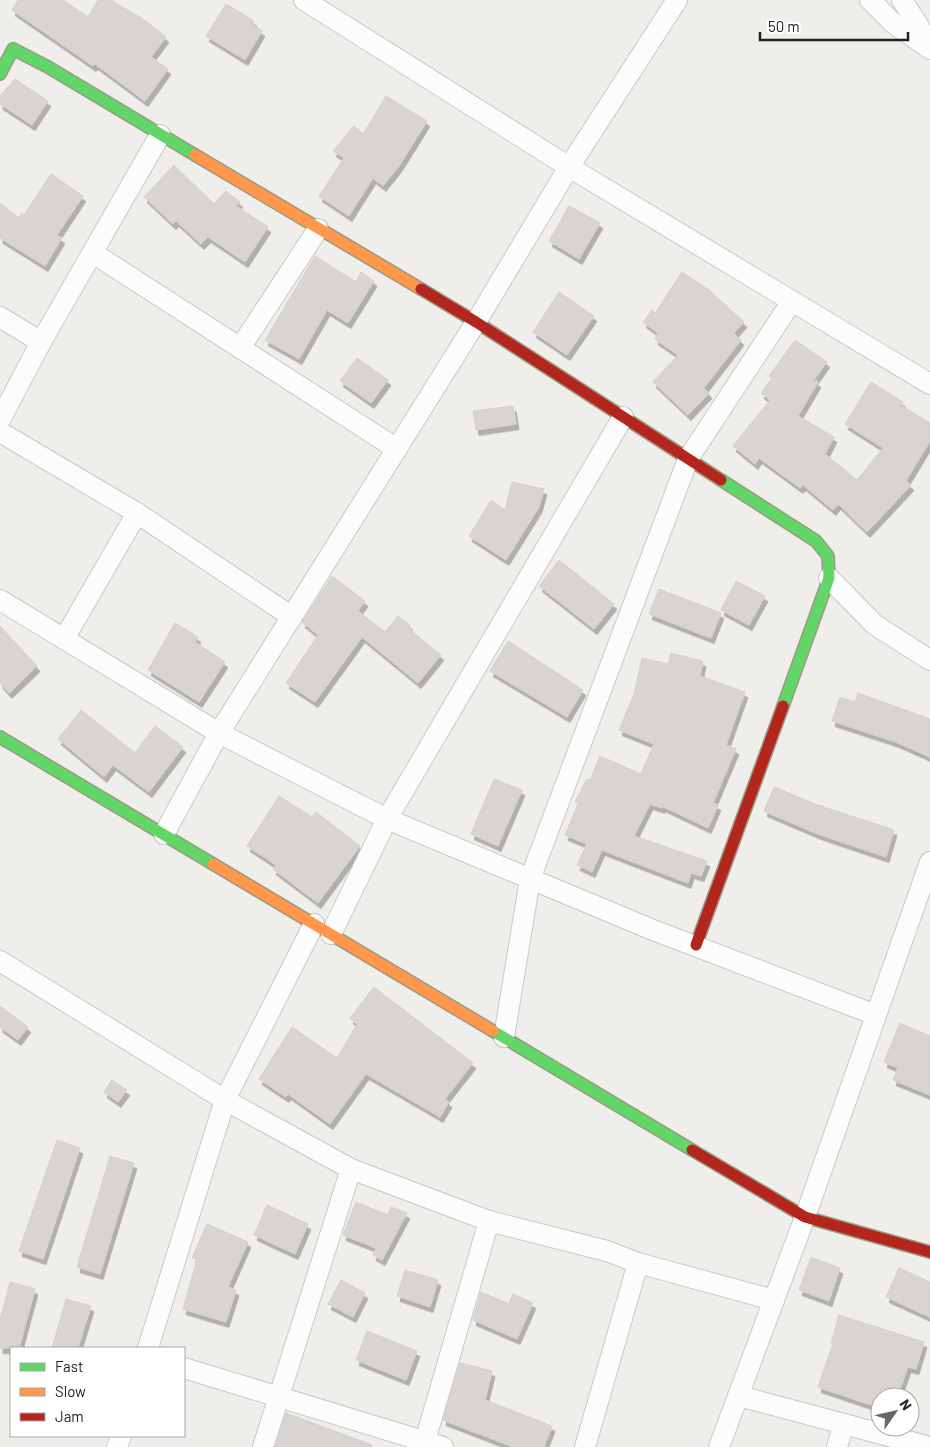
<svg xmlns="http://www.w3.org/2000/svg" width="930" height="1447" font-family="Barlow,sans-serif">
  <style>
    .building { fill: #d7d4d2; stroke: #d3d0cc; filter: url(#shadow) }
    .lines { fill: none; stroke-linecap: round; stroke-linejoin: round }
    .street-casing { stroke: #c9c8c7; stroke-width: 22 }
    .fast-casing { stroke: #999a82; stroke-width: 14 }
    .slow-casing { stroke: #999a82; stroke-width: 14 }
    .jam-casing { stroke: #999a82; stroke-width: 14 }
    .street { stroke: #fdfcfc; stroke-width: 20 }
    .fast { stroke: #63d668; stroke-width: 11 }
    .slow { stroke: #ff974d; stroke-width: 11 }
    .jam { stroke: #b3261e; stroke-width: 11 }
  </style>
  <defs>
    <filter id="shadow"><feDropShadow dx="3" dy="5.5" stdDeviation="0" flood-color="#0004"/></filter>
  </defs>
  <rect width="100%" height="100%" fill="#f0eeeb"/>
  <g class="building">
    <path d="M18,0H63L88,17L98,0H111L143,19L166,37L151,57L168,69L145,101L95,64L93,66L12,10Z"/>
    <path d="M226,4L254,21L251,24L262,31L245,60L206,36Z"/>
    <path d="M15,79L48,101L32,125L0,104V96Z"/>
    <path d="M386,96L427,121L399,166L383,186L373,178L349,216L319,196L344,158L333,151L354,126L363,134Z"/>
    <path d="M174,165L214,204L226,191L240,202L236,206L268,227L245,262L208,237L201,244L176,221L173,224L144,197Z"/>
    <path d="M51,174L83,196L57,235L62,238L45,266L0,238V203L19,218L22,213L24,215Z"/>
    <path d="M569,206L600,223L579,259L549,241Z"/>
    <path d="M315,256L356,282L361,272L374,281L348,323L327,310L299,359L265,340Z"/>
    <path d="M682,272L709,290L744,322L734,333L741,340L704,388L709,393L688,415L653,382L678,355L655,339L658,333L643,322L652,310L655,313Z"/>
    <path d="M559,292L594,316L567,355L533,332Z"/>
    <path d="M795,340L827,362L814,380L818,382L798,416L834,437L825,454L857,480L883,448L845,424L871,382L903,402L900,405L930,423V441L906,481L911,485L867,532L838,504L833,510L803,485L800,488L759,458L755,464L733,446L770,400L761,393L772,378L769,376Z"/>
    <path d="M357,358L388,380L371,403L340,381Z"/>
    <path d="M513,406L516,424L476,430L473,411Z"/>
    <path d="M512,482L544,489L539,507L506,560L469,536L491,500L505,510Z"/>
    <path d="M559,560L614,604L594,629L539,586Z"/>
    <path d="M332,576L365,601L358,611L385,632L398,616L410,625L408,628L441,655L418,683L362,637L315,702L286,683L318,635L302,622Z"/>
    <path d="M736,581L765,596L749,625L721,610Z"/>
    <path d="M659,589L721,613L711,638L649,614Z"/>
    <path d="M175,623L198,637L195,642L225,662L199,702L148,670Z"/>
    <path d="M0,626L37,666L9,693L0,683Z"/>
    <path d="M508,641L583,690L567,717L490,671Z"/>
    <path d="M671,653L703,661L700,676L745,692L726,745L736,749L713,803L718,805L708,828L662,806V808L650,804L634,836L707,861L701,876L691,873L688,883L602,850L592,872L577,865L587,844L565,835L578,804L575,802L587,779L590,780L600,756L641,774L654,744L619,730L634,694L642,658L668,664Z"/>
    <path d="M858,693L930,719V757L896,742L832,721L840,697L855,702Z"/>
    <path d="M81,710L135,753L155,726L183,747L149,792L113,765L104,777L58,739Z"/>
    <path d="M494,779L522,790L498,846L471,834Z"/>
    <path d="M774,787L815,804L894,830L886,857L818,834L764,811Z"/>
    <path d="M279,796L312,817L316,812L360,846L318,903L273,869L276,865L247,846Z"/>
    <path d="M374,987L473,1063L445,1099L449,1102L440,1117L366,1074L330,1124L288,1094L286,1097L259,1079L292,1027L337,1058L357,1024L350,1018Z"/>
    <path d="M0,1006L28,1027L18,1040L0,1027Z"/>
    <path d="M900,1023L930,1036V1095L893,1080L898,1068L884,1062Z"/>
    <path d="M112,1080L127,1090L118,1102L104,1092Z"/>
    <path d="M57,1140L80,1148L43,1259L19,1251Z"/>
    <path d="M110,1156L134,1163L100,1274L77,1267Z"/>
    <path d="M356,1202L388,1215L391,1207L407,1213L382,1260L373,1255L376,1248L343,1235Z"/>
    <path d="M267,1205L308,1224L295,1254L254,1235Z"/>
    <path d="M207,1224L248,1242L228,1287L236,1290L226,1322L183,1309L197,1260L192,1258Z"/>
    <path d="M811,1257L840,1268L829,1301L799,1290Z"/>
    <path d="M899,1268L930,1282V1317L886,1297Z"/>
    <path d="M405,1270L438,1280L430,1307L397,1296Z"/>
    <path d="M341,1280L365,1293L353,1317L328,1304Z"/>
    <path d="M10,1282L35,1289L19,1348H0V1320Z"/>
    <path d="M481,1292L509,1304L513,1294L533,1303L517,1339L473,1320Z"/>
    <path d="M66,1299L91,1306L78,1348H52Z"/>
    <path d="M839,1315L924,1342L916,1369L908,1367L897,1397H880V1408L818,1387L833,1343H831Z"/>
    <path d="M367,1331L417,1351L406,1380L356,1360Z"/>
    <path d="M460,1363L492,1371L485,1400L552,1426L544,1447H513L443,1420Z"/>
    <path d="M286,1413L372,1445V1447H275Z"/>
  </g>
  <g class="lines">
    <g class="street-casing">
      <g id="street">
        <path d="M304,0L569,167L930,384"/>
        <path d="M870,0L893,23L930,49"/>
        <path d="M902,0L930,44"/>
        <path d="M93,253L397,449"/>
        <path d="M0,317L41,342"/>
        <path d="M240,348L318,229"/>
        <path d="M0,420L41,342L160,135"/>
        <path d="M0,432L137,513L292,617"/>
        <path d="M829,578L875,625L930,660"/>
        <path d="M0,600L219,733L387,819L653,930L876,1015"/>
        <path d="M64,639L137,513"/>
        <path d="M164,834L219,733L476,322L569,167L677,0"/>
        <path d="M331,934L387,819L623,417"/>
        <path d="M0,961L225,1100L351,1169L489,1221L607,1251L638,1263L585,1447"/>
        <path d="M504,1037L530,879L688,459L792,301"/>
        <path d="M638,1263L774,1300"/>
        <path d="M148,1348L225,1100L314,924"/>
        <path d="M184,1368L443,1447"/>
        <path d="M739,1396L930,1447"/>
        <path d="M425,1441L489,1221"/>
        <path d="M117,1447L121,1436"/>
        <path d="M263,1447L351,1169"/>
        <path d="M719,1447L805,1217L930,862"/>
        <path d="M837,1447L844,1424"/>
      </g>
    </g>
    <g class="fast-casing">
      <g id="fast">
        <path d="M0,74L13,49L48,67L195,155"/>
        <path d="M721,480L816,541L828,556L829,578L783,706"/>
        <path d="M0,737L213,864"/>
        <path d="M493,1031L692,1150"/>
      </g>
    </g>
    <g class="slow-casing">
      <g id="slow">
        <path d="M195,155L421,289"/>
        <path d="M213,864L493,1031"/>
      </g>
    </g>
    <g class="jam-casing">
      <g id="jam">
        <path d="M421,289L476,322L721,480"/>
        <path d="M696,945L783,706"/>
        <path d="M692,1150L805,1217L930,1252"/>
      </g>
    </g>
    <use href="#street" class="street"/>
    <use href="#fast" class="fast"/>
    <use href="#slow" class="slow"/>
    <use href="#jam" class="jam"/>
  </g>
  <rect x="10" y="1347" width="175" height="90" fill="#ffffff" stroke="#a7a7a7"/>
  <rect x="20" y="1363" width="25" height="8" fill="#63d668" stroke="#a7a7a7"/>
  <text x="55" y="1372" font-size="15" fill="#222222">Fast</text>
  <rect x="20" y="1388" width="25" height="8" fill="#ff974d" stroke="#a7a7a7"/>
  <text x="55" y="1397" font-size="15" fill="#222222">Slow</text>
  <rect x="20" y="1413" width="25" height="8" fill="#b3261e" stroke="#a7a7a7"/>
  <text x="55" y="1422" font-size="15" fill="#222222">Jam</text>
  <g transform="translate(895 1412) rotate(56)"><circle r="24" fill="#ffffff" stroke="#a7a7a7"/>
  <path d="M0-4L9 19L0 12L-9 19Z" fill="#6a6968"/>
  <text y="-8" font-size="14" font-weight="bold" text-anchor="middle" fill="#222222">N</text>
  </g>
  <path d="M760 32v8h148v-8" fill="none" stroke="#222222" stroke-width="2.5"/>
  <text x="768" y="32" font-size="15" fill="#222222" stroke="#ffffff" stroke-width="4" paint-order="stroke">50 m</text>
</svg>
